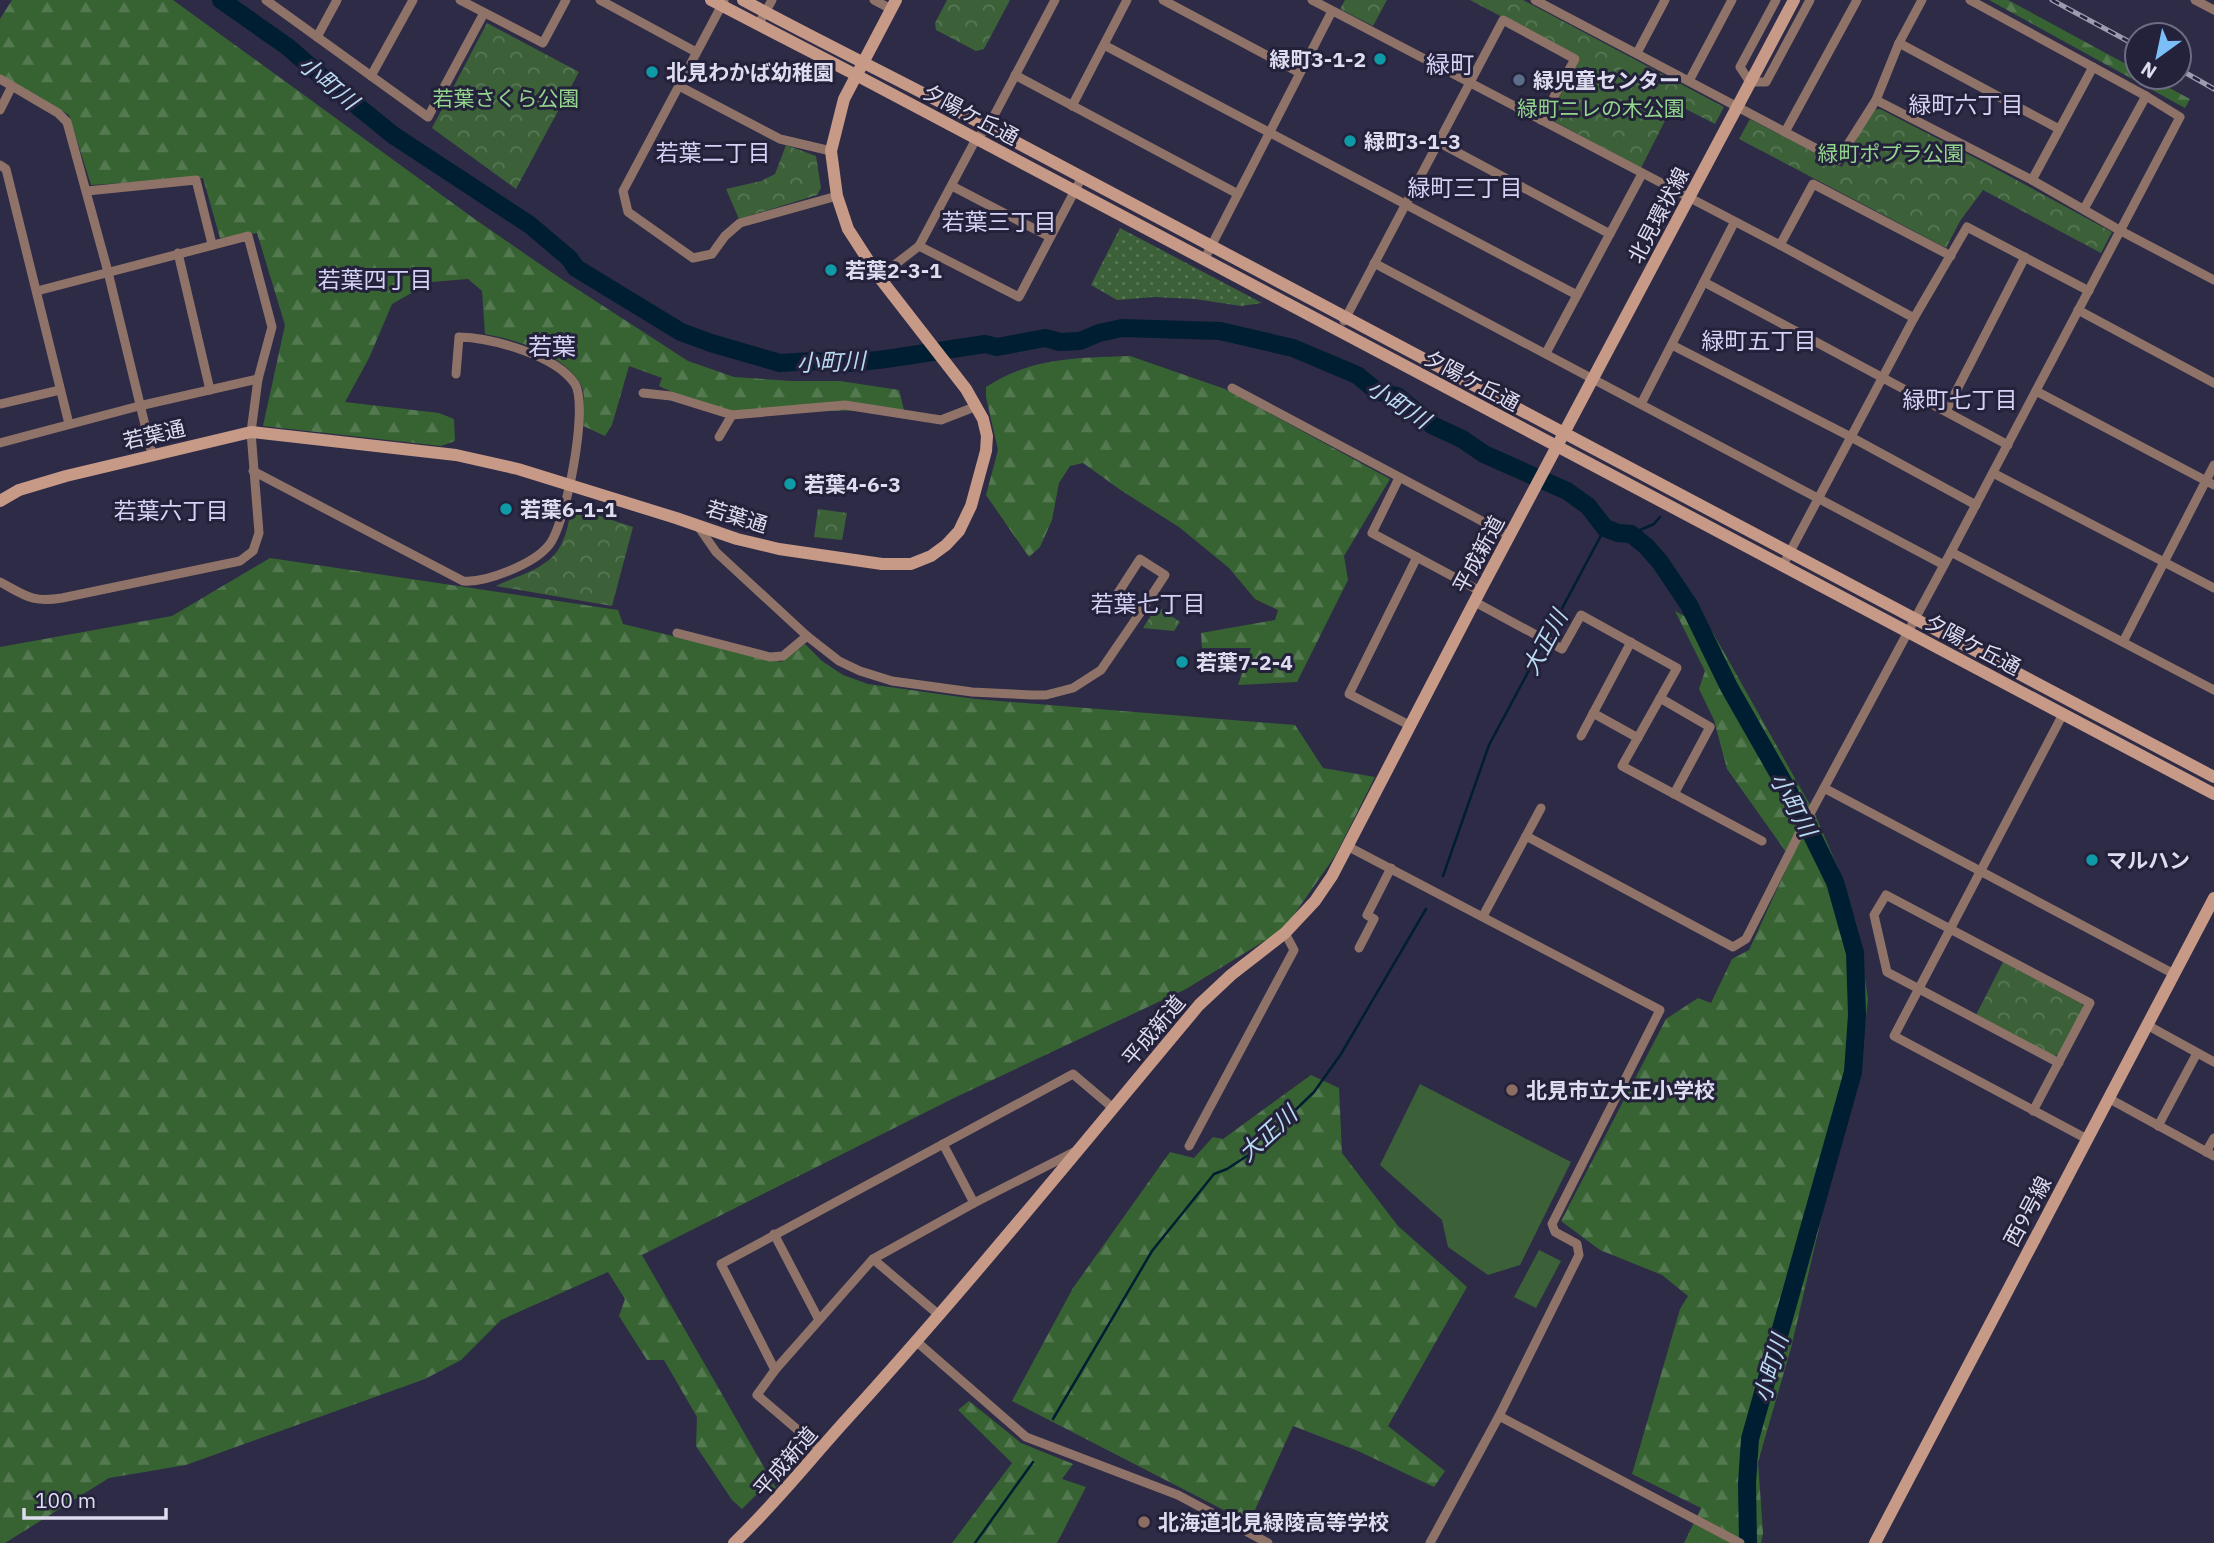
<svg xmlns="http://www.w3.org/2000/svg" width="2214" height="1543" font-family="'IBM Plex Sans','Noto Sans JP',sans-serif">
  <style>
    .grass { fill: url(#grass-dots) }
    .forest { fill: url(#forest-firs) }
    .park { fill: url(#park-crowns) }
    .garden { fill: #3c6139 }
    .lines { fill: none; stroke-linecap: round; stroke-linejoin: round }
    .stream { stroke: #001e31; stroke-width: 2.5 }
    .river { stroke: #001e31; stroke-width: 18 }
    .street { stroke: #907368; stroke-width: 9 }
    .secondary { stroke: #c79987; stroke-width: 12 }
    .rail-casing { stroke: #9c9bb0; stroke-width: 5 }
    .rail { stroke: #24213b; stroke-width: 2.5; stroke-dasharray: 8; stroke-linecap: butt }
    .culture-dot { fill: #0f9aa8; stroke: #24213b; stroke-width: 2.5 }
    .service-dot { fill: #5c6f8a; stroke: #24213b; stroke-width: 2.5 }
    .education-dot { fill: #8d6e63; stroke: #24213b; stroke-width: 2.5 }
    .labels { text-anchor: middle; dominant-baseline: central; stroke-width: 6; stroke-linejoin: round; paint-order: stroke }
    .poi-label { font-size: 21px; font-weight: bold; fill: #deddef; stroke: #24213b; text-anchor: start }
    .park-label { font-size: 21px; fill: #93d58c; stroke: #24213b }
    .street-label { font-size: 21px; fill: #deddef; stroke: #24213b }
    .water-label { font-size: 23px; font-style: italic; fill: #b9dbf2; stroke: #24213b }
    .neighbourhood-label { font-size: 23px; fill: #d5d2f5; stroke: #24213b }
    .quarter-label { font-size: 24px; fill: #d5d2f5; stroke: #24213b }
  </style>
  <defs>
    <pattern id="grass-dots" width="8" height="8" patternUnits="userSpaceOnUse" patternTransform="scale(1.75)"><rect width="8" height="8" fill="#3c6139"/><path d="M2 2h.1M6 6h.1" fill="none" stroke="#587756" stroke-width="1.8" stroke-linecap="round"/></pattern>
    <pattern id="forest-firs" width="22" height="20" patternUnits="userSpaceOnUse" patternTransform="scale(1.75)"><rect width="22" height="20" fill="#376333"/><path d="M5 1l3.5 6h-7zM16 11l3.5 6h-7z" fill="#547951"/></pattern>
    <pattern id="park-crowns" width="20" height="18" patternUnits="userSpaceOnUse" patternTransform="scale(1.75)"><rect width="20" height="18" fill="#3c6139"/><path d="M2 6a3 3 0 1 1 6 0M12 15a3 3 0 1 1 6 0" fill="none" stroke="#587756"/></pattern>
  </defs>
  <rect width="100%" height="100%" fill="#2e2b46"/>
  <path class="grass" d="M1120,228L1262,303L1241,306L1195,299L1154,297L1117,300L1091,285Z"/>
  <g class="forest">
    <path d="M12,0H173L476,220L560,278L688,361L734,377L792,381H840L899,390L904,410L730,412L690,400L659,386L662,378L629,366L612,425L605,436L579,424C582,412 587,396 581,385C564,354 517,340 485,334L482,291L468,279L431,282L392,304L369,358L345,402L439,413L454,419L455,441L441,446L263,426L285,325L257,233L220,238L203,178L91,185L69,115L0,75V19Z"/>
    <path d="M1989,0H2008L2137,70V77H2149L2190,99L2185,108Z"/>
    <path d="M1130,356L1225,389L1390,479L1344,556L1348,580L1297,682L1238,685L1251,648H1202L1201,633L1275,620L1278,610L1255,599L1229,568L1179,527L1122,491L1083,463L1070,466L1059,483L1052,520L1040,547L1029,557L986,495L998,450L986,397V387C1031,357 1079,358 1130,356Z"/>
    <path d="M270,558L618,610L623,624L781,662L805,644L822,661L843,675L868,684L975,699L1295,725L1323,768L1375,777L1335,856L1284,929L1186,989L956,1097L642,1255L776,1488L759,1492L742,1509L732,1500L696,1446L697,1417L664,1360H647L619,1316L625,1299L608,1272L501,1320L461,1360L425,1379L186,1465L109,1478L5,1543H0V647L172,616Z"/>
    <path d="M1675,611L1712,631L1814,812L1838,868L1857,927L1868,999L1858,1085L1826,1198L1791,1348L1758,1462L1763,1533L1761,1543H1684L1701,1508L1632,1474L1680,1309L1688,1296L1662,1275L1600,1250L1561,1221L1666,1019L1698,998L1711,1003L1732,959L1749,950L1791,859L1727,769L1714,720L1699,689L1705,671Z"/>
    <path d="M1311,1075L1339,1088L1342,1153L1398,1226L1467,1287L1388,1426L1445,1471L1434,1487L1358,1451L1293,1426L1249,1523L1012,1401L1073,1288L1170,1152L1194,1158L1213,1137L1223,1139Z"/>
    <path d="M969,1401L1021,1443L1073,1464L1062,1479L1086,1487L1057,1543H952L1012,1463L958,1410Z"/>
  </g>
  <g class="park">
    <path d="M947,0H1010L984,49L976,51L936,30L935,23Z"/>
    <path d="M1345,0H1387L1373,26L1340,9Z"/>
    <path d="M1470,0H1523L1724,107L1715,124L1674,103L1641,168L1548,118L1580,58Z"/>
    <path d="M487,23L579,72L516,189L432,128Z"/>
    <path d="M1880,109L1985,163L2112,232L2101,253L1983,190L1960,221L1946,248L1739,139L1750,119L1842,167L1872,110Z"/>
    <path d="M786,145L816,156L821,188L817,195L739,219L726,189L761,181L775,174Z"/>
    <path d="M572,507L633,527L612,606L496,586C518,575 549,569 561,545C567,534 569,519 572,507Z"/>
    <path d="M818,509L847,513L842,540L814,537Z"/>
    <path d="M1157,606L1180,622L1174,631L1143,628Z"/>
    <path d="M2003,962L2082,1004L2084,1009L2060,1054L2054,1056L1976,1015Z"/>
  </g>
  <g class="garden">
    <path d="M1420,1084L1571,1162L1520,1265L1488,1275L1448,1247L1442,1220L1380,1165Z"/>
    <path d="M1539,1250L1561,1261L1536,1308L1514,1297Z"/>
  </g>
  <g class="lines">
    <g class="stream">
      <path d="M1631,534L1654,524L1660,517"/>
      <path d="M1443,876L1489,745L1605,528"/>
      <path d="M1053,1419L1152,1251L1214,1174L1227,1169L1253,1152L1255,1144L1262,1136L1285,1120L1314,1092L1341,1054L1426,909"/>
      <path d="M975,1543L1033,1462"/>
    </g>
    <path class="river" d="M221,0L288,47L329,83L393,135L530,225L569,258L576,268L681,332L711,343L780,363L812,361L852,363L886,359L985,344L997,347L1045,338L1060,342L1080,341L1099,333L1122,328L1220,331L1293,348L1357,375L1378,392L1397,396L1432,425L1462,439L1484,454L1567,491L1588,506L1605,528L1618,533L1631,534L1646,546L1660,562L1689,605L1729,687L1802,815L1835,882L1855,953L1857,1015L1853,1072L1750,1439L1747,1483L1748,1543"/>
    <g class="street">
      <path d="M266,0L428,117L484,13"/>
      <path d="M460,0L543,43L566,0"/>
      <path d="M600,0L696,52"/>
      <path d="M874,0L891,9"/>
      <path d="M1163,0L1300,73"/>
      <path d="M1312,0L1780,245L1914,318"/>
      <path d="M1535,0L1838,160L1876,100L1899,43L1922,0"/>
      <path d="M1776,0L1740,67L1750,82H1766L1810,0"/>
      <path d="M2195,0L2214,10"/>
      <path d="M724,1L623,191L628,212L693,258L712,254L725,236L740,223L837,196"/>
      <path d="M758,25L772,0"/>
      <path d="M317,37L337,0"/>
      <path d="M1899,43L2059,129"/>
      <path d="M1104,45L1577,295"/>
      <path d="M1637,53L1665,0"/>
      <path d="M1015,75L1238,194"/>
      <path d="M371,76L413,0"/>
      <path d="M0,79L58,113L67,122L108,272L152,454"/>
      <path d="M1689,81L1732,0"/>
      <path d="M679,86L780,139L831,151"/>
      <path d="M1876,100L2032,180L2121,231L2214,280"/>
      <path d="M1072,106L1127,0"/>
      <path d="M0,110L12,86"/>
      <path d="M1785,132L1857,0"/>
      <path d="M1438,142L1610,234"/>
      <path d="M0,165L6,169L69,424"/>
      <path d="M2032,180L2093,67"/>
      <path d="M952,186L1050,237"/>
      <path d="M87,191L196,180L212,244"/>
      <path d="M2084,209L2146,96"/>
      <path d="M1780,245L1813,184L1951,256"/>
      <path d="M919,246L1019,297L1082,177"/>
      <path d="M178,253L210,390"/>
      <path d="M1204,260L1332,11"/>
      <path d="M1374,263L1944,565"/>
      <path d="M879,277L919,246L976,139L988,127L1055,0"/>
      <path d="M1704,282L2008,445"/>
      <path d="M2078,310L2214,383"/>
      <path d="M1344,321L1503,20L1575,59L1541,120"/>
      <path d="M1672,345L1851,437L1976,505"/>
      <path d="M1546,353L1642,174"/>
      <path d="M1232,388L1510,536"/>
      <path d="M2036,391L2214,485"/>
      <path d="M643,393L671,396L732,415L845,405L941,420L977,406"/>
      <path d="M0,404L60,390"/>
      <path d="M1641,404L1734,223"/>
      <path d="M1946,411L2025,257"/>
      <path d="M719,437L732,415"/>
      <path d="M0,443L139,406L258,379"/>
      <path d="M253,471L463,581C486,583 534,564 549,545C566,524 589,407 575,384C556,355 492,338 459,337L456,374"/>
      <path d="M1993,473L2214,588"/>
      <path d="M1399,478L1372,533L1480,591"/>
      <path d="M698,526L716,552L807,636L839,661L860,671L892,681L972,692L1032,695H1046L1073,688L1101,670L1140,613"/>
      <path d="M1951,552L2214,690"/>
      <path d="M1140,559L1165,575L1140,613L1116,596Z"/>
      <path d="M1783,565L1914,318L1967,227L2089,291"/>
      <path d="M0,582C26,596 32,603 62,598L240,561L253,551L259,533L251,432L258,379L272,327L248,236L37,291"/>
      <path d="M1475,602L1562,649L1581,615L1677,668L1622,766L1762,841"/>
      <path d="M677,633L770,657L783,656L807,636"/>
      <path d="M2123,642L2214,465"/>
      <path d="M1660,698L1710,727L1674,794"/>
      <path d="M1593,713L1638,738"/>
      <path d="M2063,714L1894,1036L2087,1139"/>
      <path d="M1411,726L1349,694L1417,557"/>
      <path d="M1581,736L1631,642"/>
      <path d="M1824,788L2174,974"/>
      <path d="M1526,836L1733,947L1746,939L1797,838L1951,552L2180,117L2146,96L1970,0"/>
      <path d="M1349,847L1660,1010L1552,1224L1555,1232L1577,1244L1579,1255L1499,1416L1430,1543"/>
      <path d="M1483,916L1541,808"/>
      <path d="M1359,948L1374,919L1367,915L1391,868"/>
      <path d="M2147,1025L2214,1062"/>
      <path d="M2108,1098L2214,1156"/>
      <path d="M2033,1111L2090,1003L1886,895L1874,915L1887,972L2059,1063"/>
      <path d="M2158,1126L2197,1053"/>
      <path d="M943,1144L974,1203"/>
      <path d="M1189,1146L1294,950L1285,933"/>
      <path d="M2206,1152L2214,1138"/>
      <path d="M774,1234L819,1320"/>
      <path d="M873,1259L939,1315"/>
      <path d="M917,1342L1026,1437L1178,1495L1268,1543"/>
      <path d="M775,1370L721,1264L1073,1074L1113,1108"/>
      <path d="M1499,1416L1740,1543"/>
      <path d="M820,1449L757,1395L775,1370L873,1259L974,1203L1074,1152"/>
    </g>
    <g class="secondary">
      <path d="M711,0L856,75L2214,794"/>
      <path d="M743,0C826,45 912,86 995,131C1401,347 1807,562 2214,777"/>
      <path d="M0,501L19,490L66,476L251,432L456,455L518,469L676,518L737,539L779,549L882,564H911L931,556L946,545L959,531L971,506L986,451L987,436L983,419L966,389L879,277L848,229L837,196L831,151L844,99L896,0"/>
      <path d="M734,1543C774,1505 808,1462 845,1421C967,1287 1082,1145 1199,1005L1231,975L1285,933L1315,901L1332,876L1480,591L1794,0"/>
      <path d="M1875,1543L2214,898"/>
    </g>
    <g class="rail-casing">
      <g id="rail">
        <path d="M2052,0L2137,46"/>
        <path d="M2179,69L2214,89"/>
      </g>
    </g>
    <use href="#rail" class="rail"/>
  </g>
  <g class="culture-dot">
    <circle cx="1380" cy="59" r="7"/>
    <circle cx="652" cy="72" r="7"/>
    <circle cx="1350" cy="141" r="7"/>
    <circle cx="831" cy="270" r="7"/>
    <circle cx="790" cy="484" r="7"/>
    <circle cx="506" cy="509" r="7"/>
    <circle cx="1182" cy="662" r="7"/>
    <circle cx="2092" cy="860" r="7"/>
  </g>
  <circle class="service-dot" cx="1519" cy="80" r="7"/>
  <g class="education-dot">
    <circle cx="1512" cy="1090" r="7"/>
    <circle cx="1144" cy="1522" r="7"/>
  </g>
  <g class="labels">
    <g class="poi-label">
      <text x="1366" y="59" text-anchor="end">緑町3-1-2</text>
      <text x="666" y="72">北見わかば幼稚園</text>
      <text x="1533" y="80">緑児童センター</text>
      <text x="1364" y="141">緑町3-1-3</text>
      <text x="845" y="270">若葉2-3-1</text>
      <text x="804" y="484">若葉4-6-3</text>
      <text x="520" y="509">若葉6-1-1</text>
      <text x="1196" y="662">若葉7-2-4</text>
      <text x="2106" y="860">マルハン</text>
      <text x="1526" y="1090">北見市立大正小学校</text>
      <text x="1158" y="1522">北海道北見緑陵高等学校</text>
    </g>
    <g class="park-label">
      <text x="506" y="98">若葉さくら公園</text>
      <text x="1601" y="108">緑町ニレの木公園</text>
      <text x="1891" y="153">緑町ポプラ公園</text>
    </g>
    <g class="street-label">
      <text transform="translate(971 114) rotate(28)">夕陽ケ丘通</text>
      <text transform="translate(1658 215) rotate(-62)">北見環状線</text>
      <text transform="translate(1472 380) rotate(28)">夕陽ケ丘通</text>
      <text transform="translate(154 434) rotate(-13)">若葉通</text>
      <text transform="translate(737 516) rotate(17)">若葉通</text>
      <text transform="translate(1478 554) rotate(-62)">平成新道</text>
      <text transform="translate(1973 644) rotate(28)">夕陽ケ丘通</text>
      <text transform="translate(1153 1030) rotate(-50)">平成新道</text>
      <text transform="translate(2027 1211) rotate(-62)">西9号線</text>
      <text transform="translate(785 1461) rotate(-49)">平成新道</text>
    </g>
    <g class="water-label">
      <text transform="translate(329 82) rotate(40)">小町川</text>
      <text transform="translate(831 361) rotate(-2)">小町川</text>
      <text transform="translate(1399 403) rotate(33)">小町川</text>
      <text transform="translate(1544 642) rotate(-62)">大正川</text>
      <text transform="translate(1794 804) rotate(61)">小町川</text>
      <text transform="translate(1267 1133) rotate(-42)">大正川</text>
      <text transform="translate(1770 1368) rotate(-74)">小町川</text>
    </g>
    <g class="neighbourhood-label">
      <text x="1966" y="104">緑町六丁目</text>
      <text x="713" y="152">若葉二丁目</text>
      <text x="1465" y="187">緑町三丁目</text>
      <text x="999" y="221">若葉三丁目</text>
      <text x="375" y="279">若葉四丁目</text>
      <text x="1759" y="340">緑町五丁目</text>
      <text x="1960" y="399">緑町七丁目</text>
      <text x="171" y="510">若葉六丁目</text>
      <text x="1148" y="603">若葉七丁目</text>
    </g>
    <g class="quarter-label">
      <text x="1450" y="64">緑町</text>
      <text x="552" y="346">若葉</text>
    </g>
  </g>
  <g transform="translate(2158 56) rotate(213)"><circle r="33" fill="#24213b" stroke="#6e6c83" stroke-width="2"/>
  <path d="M0-5L12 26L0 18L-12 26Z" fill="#7bbef8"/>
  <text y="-10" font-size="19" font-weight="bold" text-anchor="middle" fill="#deddef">N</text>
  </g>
  <path d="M24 1508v10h142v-10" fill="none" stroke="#deddef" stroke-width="3.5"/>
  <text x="35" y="1508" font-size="21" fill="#deddef" stroke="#24213b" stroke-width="5" paint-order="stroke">100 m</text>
</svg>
